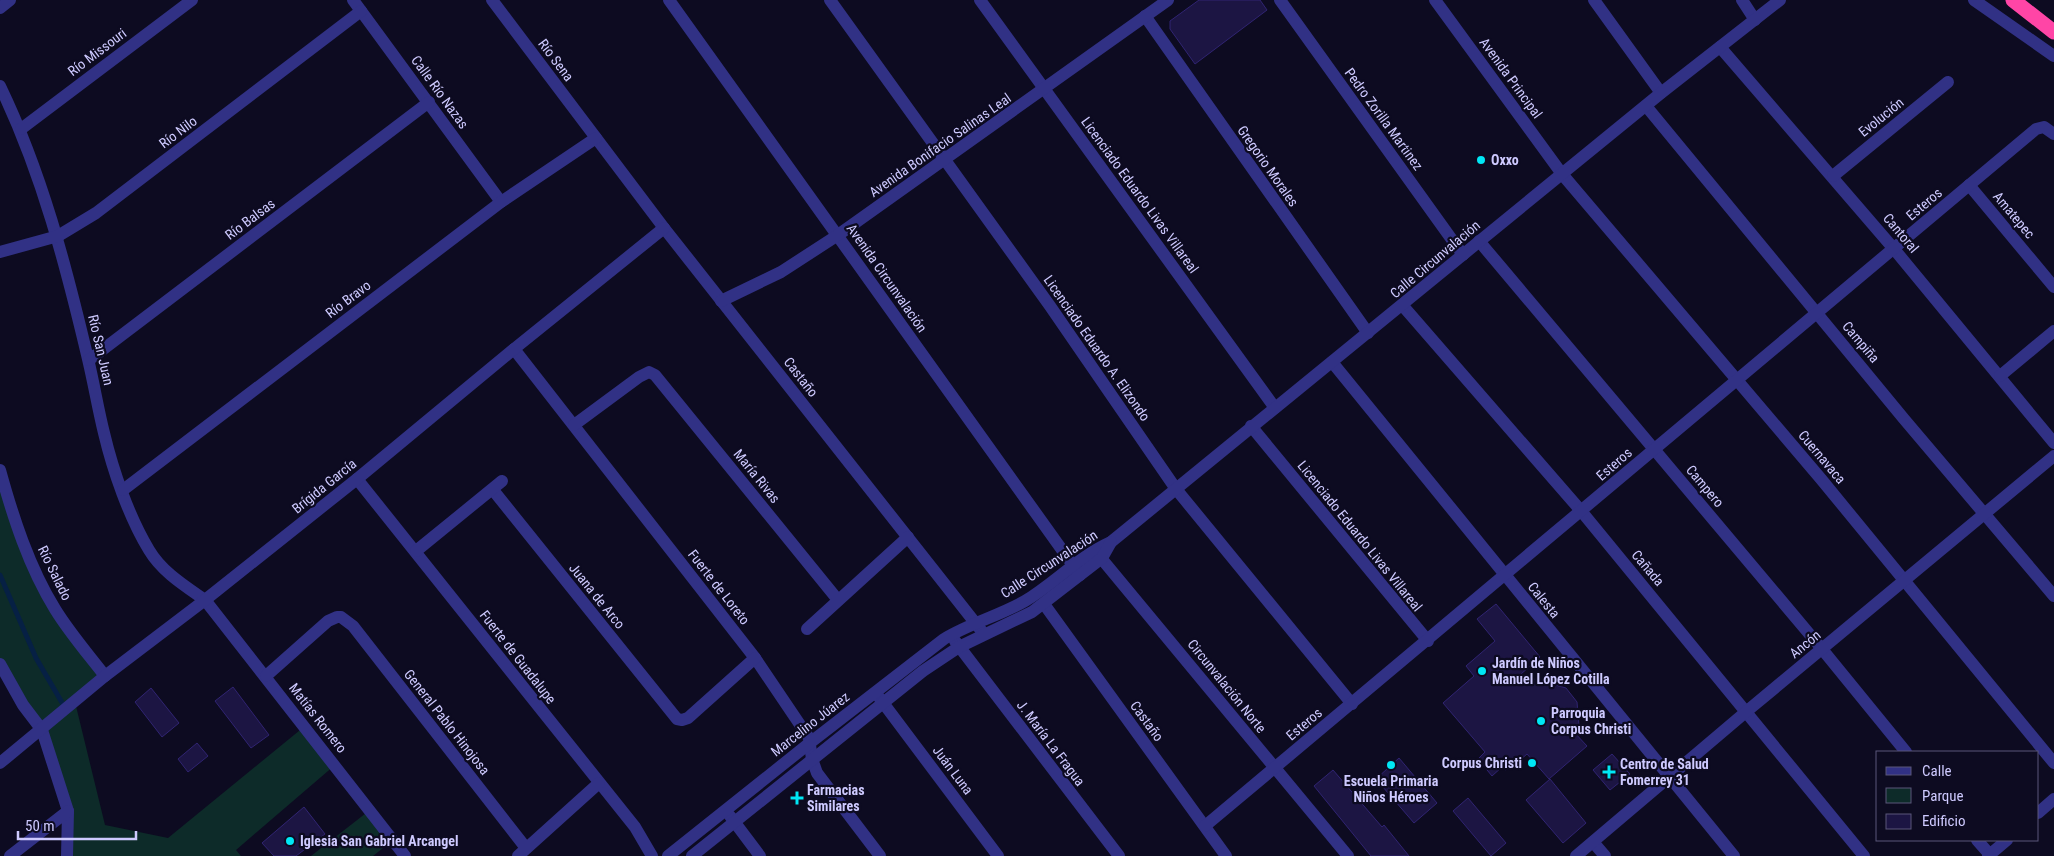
<svg xmlns="http://www.w3.org/2000/svg" width="2054" height="856" font-family="'Roboto Condensed',sans-serif">
  <style>
    .green { fill: #0d2b29 }
    .lines { fill: none; stroke-linecap: round; stroke-linejoin: round }
    .stream { stroke: #062044; stroke-width: 5 }
    .building { fill: #1c1543; stroke: #302472 }
    .minor { stroke: #313185; stroke-width: 12 }
    .highway { stroke: #ff45a6; stroke-width: 15 }
    .poi-dot { fill: #00e7f5; stroke: #0d0b21; stroke-width: 2 }
    .labels { text-anchor: middle; dominant-baseline: central; stroke-width: 4.5; stroke-linejoin: round; paint-order: stroke }
    .street-label { font-size: 14px; fill: #cecaff; stroke: #0d0b21 }
    .poi-label { font-size: 14px; font-weight: bold; fill: #cecaff; stroke: #0d0b21; text-anchor: start }
  </style>
  <rect width="100%" height="100%" fill="#0d0b21"/>
  <g class="green">
    <path d="M0,470L34,567L105,676L75,702L105,825L168,838L305,726L335,765L236,850L241,856H67L69,835L42,730L0,664Z"/>
    <path d="M370,810L393,840L373,856H311Z"/>
  </g>
  <g class="lines">
    <path class="stream" d="M0,575L36,658L64,706"/>
  </g>
  <g class="building">
    <path d="M1199,0H1260L1267,10L1195,64L1170,29V21Z"/>
    <path d="M1496,604L1540,657L1520,675L1566,688L1577,702L1579,726L1573,731L1587,746L1549,779L1527,754L1519,761L1505,770L1502,767L1492,776L1478,759L1485,752L1443,703L1474,676L1466,666L1495,641L1477,619Z"/>
    <path d="M233,687L269,735L251,748L215,701Z"/>
    <path d="M151,688L179,723L162,737L135,702Z"/>
    <path d="M197,743L208,756L188,772L178,759Z"/>
    <path d="M1612,754L1630,774L1610,790L1593,770Z"/>
    <path d="M1399,758L1437,803L1414,823L1376,779Z"/>
    <path d="M1333,770L1382,827L1384,825L1409,856H1371L1314,786Z"/>
    <path d="M1550,779L1586,823L1563,843L1526,800Z"/>
    <path d="M1468,798L1506,843L1491,856L1453,811Z"/>
    <path d="M304,807L325,834L296,856H274L262,843Z"/>
  </g>
  <g class="lines">
    <g class="minor">
      <path d="M353,0L501,202"/>
      <path d="M492,0L664,228L984,634"/>
      <path d="M669,0L1080,575"/>
      <path d="M830,0L1050,306L1176,489L1352,704"/>
      <path d="M980,0L1275,408"/>
      <path d="M1280,0L1463,255"/>
      <path d="M1435,0L1562,174L1821,479L2054,763"/>
      <path d="M1594,0L1661,93"/>
      <path d="M1742,0L1755,20"/>
      <path d="M1974,0L2054,56"/>
      <path d="M0,8L10,0"/>
      <path d="M1145,16L1368,333"/>
      <path d="M1720,47L1894,249L2054,443"/>
      <path d="M0,86C42,173 66,266 88,359C94,384 98,409 104,433C113,471 129,517 149,550C162,572 185,586 205,600L405,856"/>
      <path d="M1646,106L1904,419L2054,596"/>
      <path d="M21,129L192,0"/>
      <path d="M1833,176L1948,82"/>
      <path d="M1969,185L2054,287"/>
      <path d="M1479,241L1822,649L1906,752"/>
      <path d="M0,252L58,236L96,213L361,11"/>
      <path d="M721,301L781,272L838,235L1168,0"/>
      <path d="M1403,306L1582,512L1864,856"/>
      <path d="M514,349L755,658L809,738L812,759L817,773L880,856"/>
      <path d="M89,360L429,102"/>
      <path d="M1332,362L1734,856"/>
      <path d="M2000,376L2054,331"/>
      <path d="M574,425L639,377L649,372L655,375L838,600"/>
      <path d="M1251,426L1428,641"/>
      <path d="M0,470C13,517 29,567 55,609C69,632 88,654 105,676"/>
      <path d="M357,479L635,827L652,856"/>
      <path d="M123,490L501,202L596,138"/>
      <path d="M493,490L677,719L682,720L688,718L755,658"/>
      <path d="M416,551L502,481"/>
      <path d="M1096,552L1348,856"/>
      <path d="M1044,604L1226,856"/>
      <path d="M807,629L908,537"/>
      <path d="M955,641L1119,856"/>
      <path d="M0,664L23,705L42,730L68,811L67,856"/>
      <path d="M266,676L328,621L337,617H341L353,626L526,848"/>
      <path d="M878,696L998,856"/>
      <path d="M0,763L105,676L205,600L357,479L514,349L664,228"/>
      <path d="M2038,813L2054,799"/>
      <path d="M730,816L760,856"/>
      <path d="M1205,826L2036,129L2044,127L2054,134"/>
      <path d="M1977,840L1991,856"/>
      <path d="M1593,842L1605,856"/>
      <path d="M10,856L68,811"/>
      <path d="M518,856L599,783"/>
      <path d="M668,856L811,742L944,639C970,623 999,616 1025,601C1055,583 1078,557 1111,542L1661,93L1780,0"/>
      <path d="M692,856L923,671L959,647L1032,612L1102,558L1111,542"/>
      <path d="M1576,856L1747,711L2054,456"/>
      <path d="M1988,856L2007,840"/>
    </g>
    <path class="highway" d="M2013,0L2054,32"/>
  </g>
  <g class="poi-dot">
    <circle cx="1481" cy="160" r="5"/>
    <circle cx="1482" cy="671" r="5"/>
    <circle cx="1541" cy="721" r="5"/>
    <circle cx="1532" cy="763" r="5"/>
    <circle cx="1391" cy="765" r="5"/>
    <path d="M1606.5 764.5h5v5h5v5h-5v5h-5v-5h-5v-5h5z"/>
    <path d="M794.5 790.5h5v5h5v5h-5v5h-5v-5h-5v-5h5z"/>
    <circle cx="290" cy="841" r="5"/>
  </g>
  <g class="labels">
    <g class="street-label">
      <text transform="translate(97 52) rotate(-37)">Río Missouri</text>
      <text transform="translate(556 60) rotate(53)">Río Sena</text>
      <text transform="translate(1511 78) rotate(54)">Avenida Principal</text>
      <text transform="translate(440 92) rotate(54)">Calle Río Nazas</text>
      <text transform="translate(1881 117) rotate(-39)">Evolución</text>
      <text transform="translate(1384 119) rotate(54)">Pedro Zorilla Martinez</text>
      <text transform="translate(178 132) rotate(-37)">Río Nilo</text>
      <text transform="translate(940 145) rotate(-35)">Avenida Bonifacio Salinas Leal</text>
      <text transform="translate(1268 166) rotate(55)">Gregorio Morales</text>
      <text transform="translate(1140 195) rotate(54)">Licenciado Eduardo Livas Villareal</text>
      <text transform="translate(1924 204) rotate(-40)">Esteros</text>
      <text transform="translate(2014 215) rotate(50)">Amatepec</text>
      <text transform="translate(250 219) rotate(-37)">Río Balsas</text>
      <text transform="translate(1901 233) rotate(50)">Cantoral</text>
      <text transform="translate(1435 259) rotate(-40)">Calle Circunvalación</text>
      <text transform="translate(887 278) rotate(55)">Avenida Circunvalación</text>
      <text transform="translate(348 299) rotate(-37)">Río Bravo</text>
      <text transform="translate(1861 342) rotate(50)">Campiña</text>
      <text transform="translate(1097 348) rotate(55)">Licenciado Eduardo A. Elizondo</text>
      <text transform="translate(101 350) rotate(77)">Río San Juan</text>
      <text transform="translate(801 377) rotate(52)">Castaño</text>
      <text transform="translate(1822 457) rotate(50)">Cuernavaca</text>
      <text transform="translate(1614 464) rotate(-41)">Esteros</text>
      <text transform="translate(757 476) rotate(51)">María Rivas</text>
      <text transform="translate(324 486) rotate(-39)">Brígida García</text>
      <text transform="translate(1705 486) rotate(50)">Campero</text>
      <text transform="translate(1360 536) rotate(51)">Licenciado Eduardo Livas Villareal</text>
      <text transform="translate(1049 564) rotate(-33)">Calle Circunvalación</text>
      <text transform="translate(1648 568) rotate(50)">Cañada</text>
      <text transform="translate(55 573) rotate(64)">Río Salado</text>
      <text transform="translate(719 587) rotate(52)">Fuerte de Loreto</text>
      <text transform="translate(597 596) rotate(51)">Juana de Arco</text>
      <text transform="translate(1544 600) rotate(51)">Calesta</text>
      <text transform="translate(1805 644) rotate(-39)">Ancón</text>
      <text transform="translate(518 657) rotate(52)">Fuerte de Guadalupe</text>
      <text transform="translate(1227 686) rotate(51)">Circunvalación Norte</text>
      <text transform="translate(318 718) rotate(52)">Matías Romero</text>
      <text transform="translate(1147 721) rotate(54)">Castaño</text>
      <text transform="translate(447 722) rotate(52)">General Pablo Hinojosa</text>
      <text transform="translate(810 724) rotate(-38)">Marcelino Júarez</text>
      <text transform="translate(1304 724) rotate(-40)">Esteros</text>
      <text transform="translate(1051 743) rotate(53)">J. María La Fragua</text>
      <text transform="translate(953 770) rotate(53)">Juán Luna</text>
    </g>
    <g class="poi-label">
      <text x="1491" y="160">Oxxo</text>
      <text x="1492" y="663">Jardín de Niños<tspan x="1492" dy="16">Manuel López Cotilla</tspan></text>
      <text x="1551" y="713">Parroquia<tspan x="1551" dy="16">Corpus Christi</tspan></text>
      <text x="1522" y="763" text-anchor="end">Corpus Christi</text>
      <text x="1620" y="764">Centro de Salud<tspan x="1620" dy="16">Fomerrey 31</tspan></text>
      <text x="1391" y="781" text-anchor="middle">Escuela Primaria<tspan x="1391" dy="16">Niños Héroes</tspan></text>
      <text x="807" y="790">Farmacias<tspan x="807" dy="16">Similares</tspan></text>
      <text x="300" y="841">Iglesia San Gabriel Arcangel</text>
    </g>
  </g>
  <rect x="1876" y="751" width="162" height="90" fill="#0d0b21" stroke="#5a577a"/>
  <rect x="1886" y="767" width="25" height="8" fill="#313185" stroke="#5a577a"/>
  <text x="1922" y="776" font-size="15" fill="#cecaff">Calle</text>
  <rect x="1886" y="788" width="25" height="15" fill="#0d2b29" stroke="#5a577a"/>
  <text x="1922" y="801" font-size="15" fill="#cecaff">Parque</text>
  <rect x="1886" y="814" width="25" height="15" fill="#1c1543" stroke="#5a577a"/>
  <text x="1922" y="826" font-size="15" fill="#cecaff">Edificio</text>
  <path d="M18 831v8h118v-8" fill="none" stroke="#cecaff" stroke-width="2.5"/>
  <text x="25" y="831" font-size="15" fill="#cecaff" stroke="#0d0b21" stroke-width="4" paint-order="stroke">50 m</text>
</svg>
